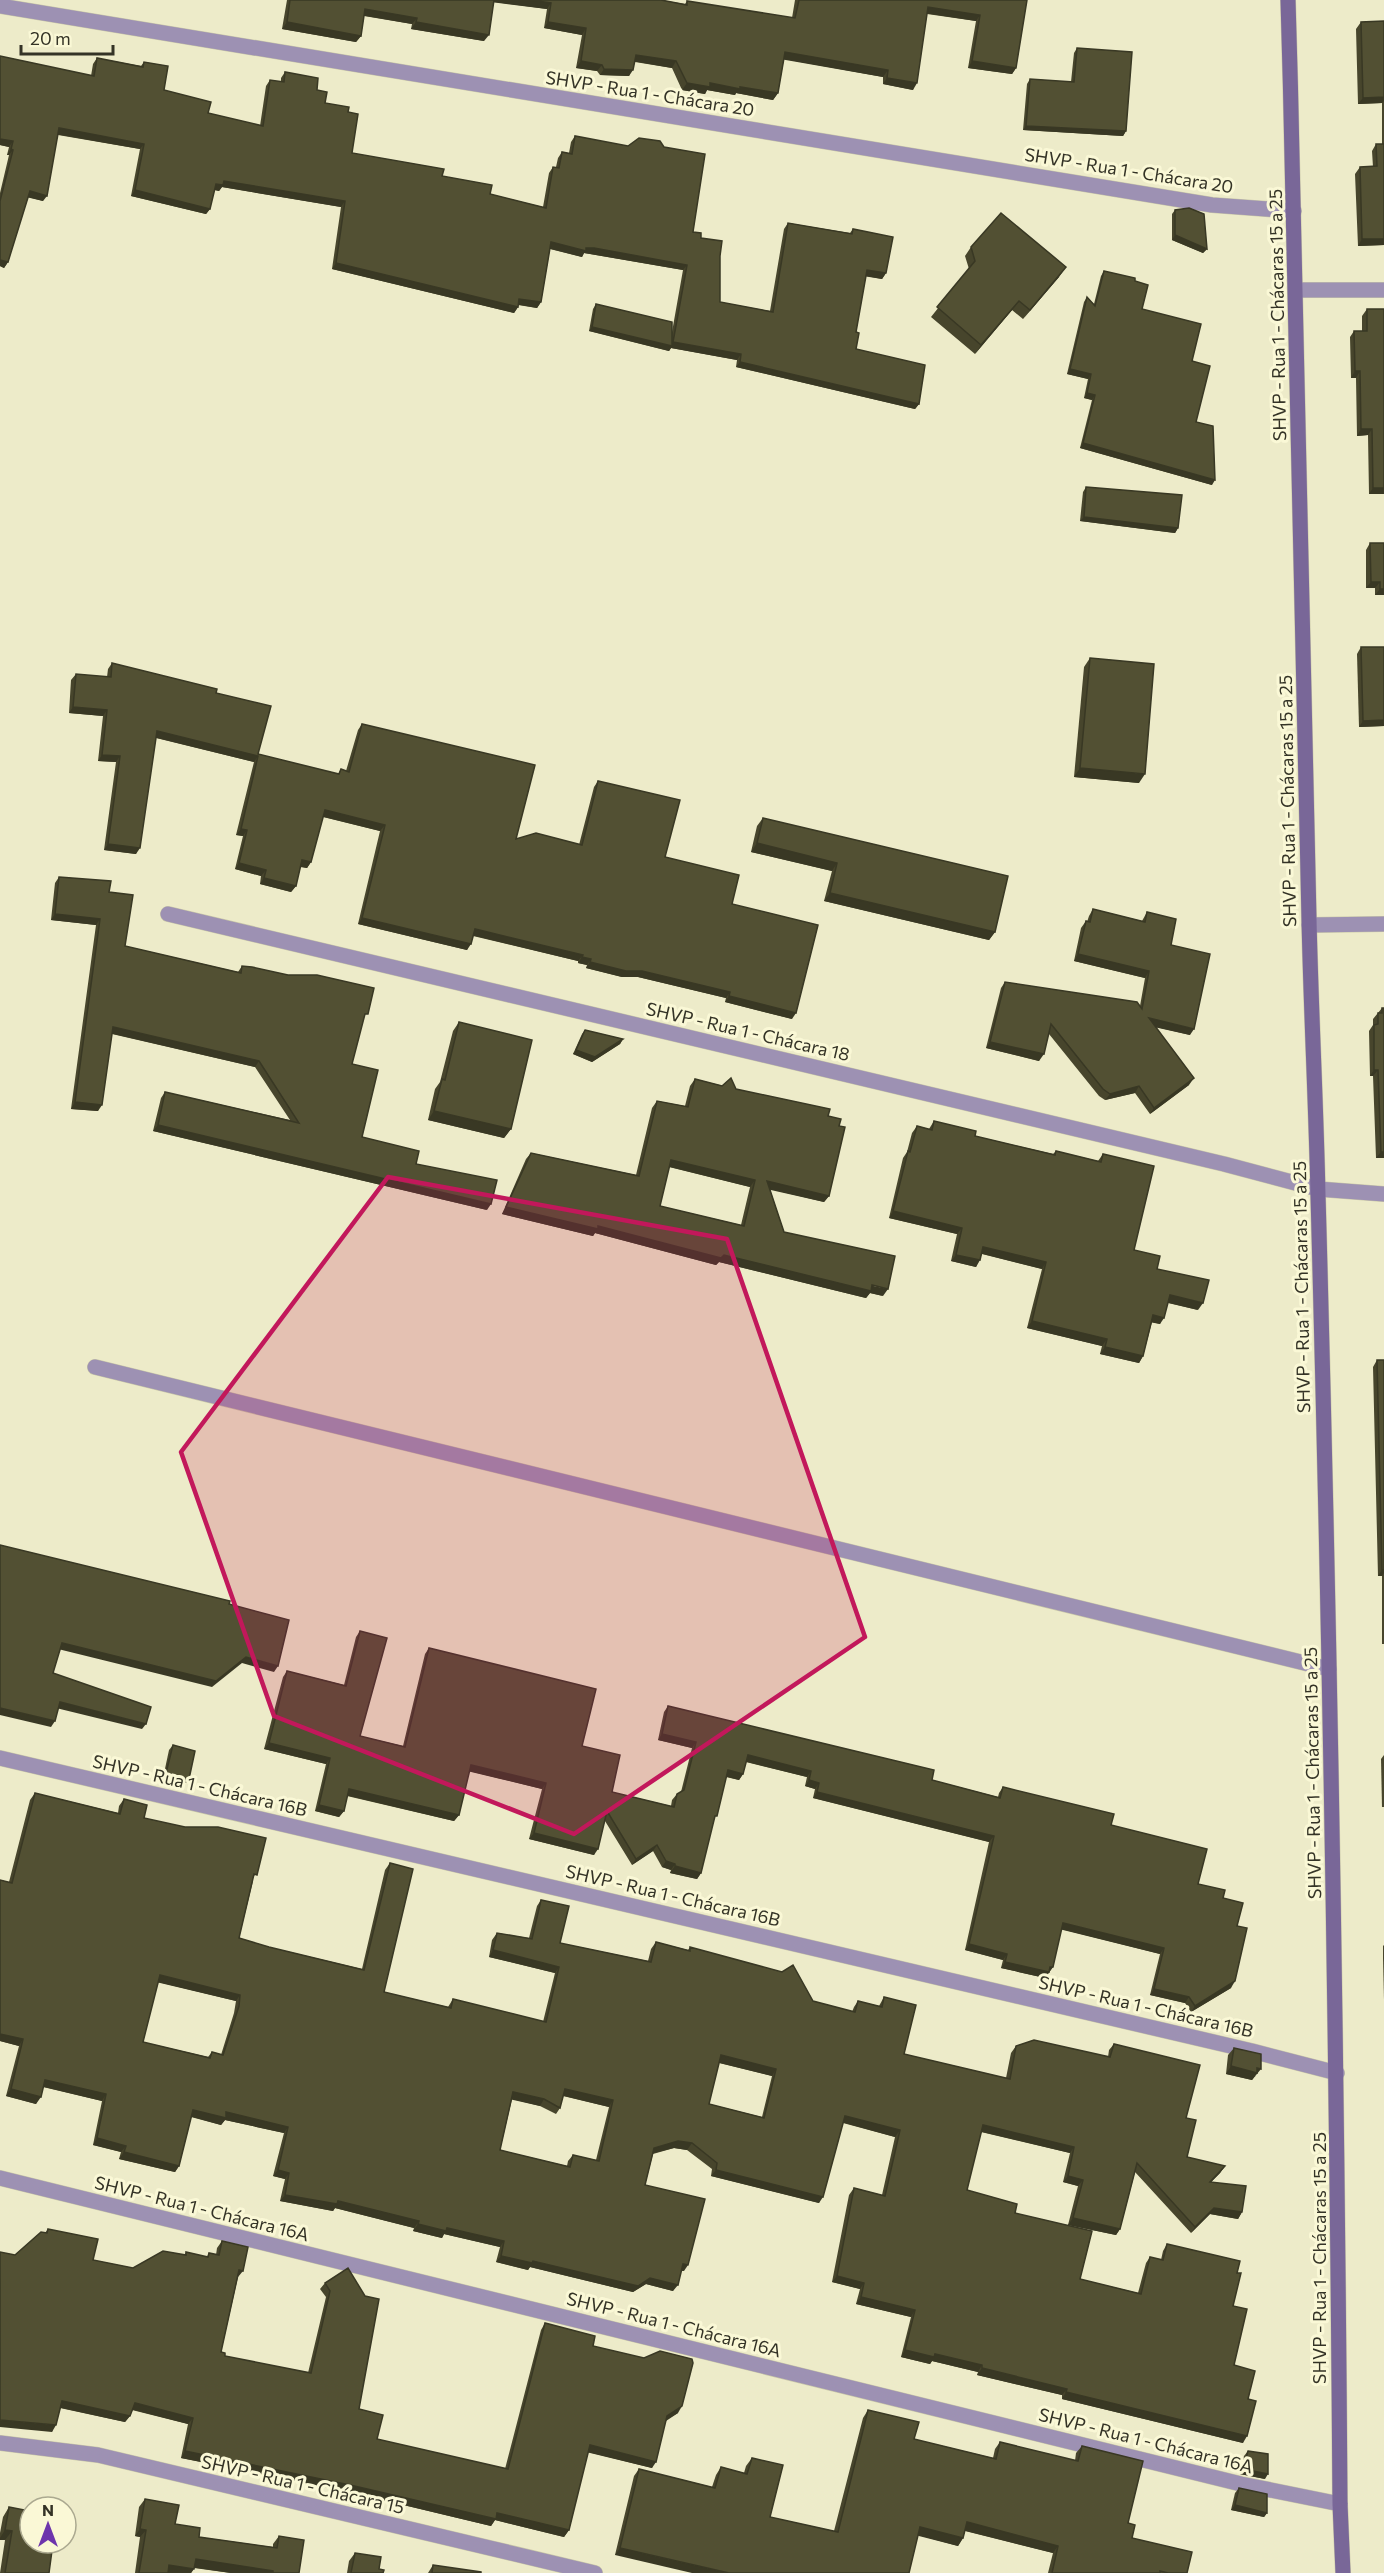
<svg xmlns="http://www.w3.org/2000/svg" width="1384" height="2573" font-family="Commissioner,sans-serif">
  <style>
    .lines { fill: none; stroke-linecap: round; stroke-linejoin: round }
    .street-casing { stroke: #c8c6a8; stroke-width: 16 }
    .secondary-casing { stroke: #c8c6a8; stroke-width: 16 }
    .street { stroke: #9d91b3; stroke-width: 15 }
    .secondary { stroke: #796798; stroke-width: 15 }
    .wall { fill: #47452c; fill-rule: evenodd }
    .shaded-wall { fill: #393824 }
    .building { fill: #525033; stroke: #393824; stroke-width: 1.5; fill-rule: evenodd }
    .marked { fill: #c2185b; fill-opacity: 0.2; stroke: #c2185b; stroke-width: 4.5; stroke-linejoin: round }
    .labels { text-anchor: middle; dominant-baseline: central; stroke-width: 6; stroke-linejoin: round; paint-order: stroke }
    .street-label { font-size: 18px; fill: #343326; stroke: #faf8d6 }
  </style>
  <rect width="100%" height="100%" fill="#edebc9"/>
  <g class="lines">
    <g class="street-casing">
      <g id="street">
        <path d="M0,6L1212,205L1294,211"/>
        <path d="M1297,290H1384"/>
        <path d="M168,914L1224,1164L1318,1189L1384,1194"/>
        <path d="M1309,925L1384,924"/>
        <path d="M95,1367L1329,1669"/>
        <path d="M0,1758L1252,2051L1337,2073"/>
        <path d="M0,2178L1241,2484L1340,2504"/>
        <path d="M0,2443L98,2455L595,2573"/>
      </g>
    </g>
    <g class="secondary-casing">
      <path id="secondary" d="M1288,0C1297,306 1302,612 1309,919C1311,1011 1316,1103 1318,1195C1330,1631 1337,2068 1340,2504L1343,2573"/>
    </g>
    <use href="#street" class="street"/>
    <use href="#secondary" class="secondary"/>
  </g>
  <g class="wall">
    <path d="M287,0H661L685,4L687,1L792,18L795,0H1027L1016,68L1012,74L968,68L976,21L927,14L913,90L883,84V77L784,59L778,93L773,100L736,93L735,95L707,90L705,94L682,90L672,68L635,62L629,76L600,75L597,71L576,68L582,35L544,28L547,9L494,2L484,41L411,29L412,24L364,16L361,36L356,42L282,29Z"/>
    <path d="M1384,21V245L1358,246L1355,174L1360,167H1373L1372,151L1376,144H1382V103L1358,104L1356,29L1361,22Z"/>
    <path d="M1077,48L1126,131L1123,136L1023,130L1027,84L1030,79L1071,82L1074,53Z"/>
    <path d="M0,56L91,76L93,64L97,58L141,66L144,62L164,90L208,113L260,126L266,86L270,80L281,82V78L285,72L317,90L325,103L348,112L352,153L442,176L490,194L543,207L549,173L553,167H556L558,158L562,152L569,153L571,142L575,136L701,238L720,256V302L770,311L784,229L788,223L850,233L853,229L886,273L882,279L866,276L856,332V349L919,404L915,409L736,367L737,360L671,348L669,351L589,331L593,309L596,304L672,332L683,270L590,254L584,253L582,257L550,249L541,302L537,308L518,305V307L514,313L332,269L341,207L222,187L219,191L214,190L210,209L206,214L131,196L140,149L58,135L43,201L28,197L8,262L4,268L0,266V193L9,155H7L9,147L0,145Z"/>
    <path d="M1175,210L1207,249L1203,253L1172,240V214Z"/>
    <path d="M971,247L1059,277L1023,319L1012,310L975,354L931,317L969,269L965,256Z"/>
    <path d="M1104,271L1135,281L1142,309L1192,361L1196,422L1212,485L1080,448L1092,400L1084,398L1088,379L1067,374L1084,302L1087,297L1094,304L1101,276Z"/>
    <path d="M1367,309H1384V494H1369L1368,435L1357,436L1356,378H1351L1350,337L1354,331H1362V316Z"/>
    <path d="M1086,487L1178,528L1175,533L1080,521L1083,492Z"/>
    <path d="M1370,543L1384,595H1375V588H1366V550Z"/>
    <path d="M1361,647H1384V726L1359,727L1357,654Z"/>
    <path d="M1090,658L1139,783L1074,777L1084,667Z"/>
    <path d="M112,663L216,693L258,754L338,774L341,769L346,771L358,730L362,724L516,839L579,845L594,787L598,781L665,857L732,904L792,1019L725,1002L726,998L638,977H622L586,968L587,965L578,963V961L473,936L467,950L358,924L380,831L323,817L311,862L307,868L300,867L296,886L291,892L260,884L261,876L235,869L243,836L236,835L254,762L156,738L136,854L104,850L116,762L98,761L103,716L69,713L71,680L76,674L107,677L108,669Z"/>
    <path d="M763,818L995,932L989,940L824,901L832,871L751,852L757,826Z"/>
    <path d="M59,877L109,892L125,946L238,972L242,966L364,1020H363L352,1064L362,1137L416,1164L487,1210L153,1131L161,1098L165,1092L290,1120L255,1067L112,1034L98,1111L71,1109L96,925L51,920L55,883Z"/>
    <path d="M1093,909L1142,921L1147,912L1171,945L1190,1035L1156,1027L1189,1085L1150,1114L1135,1093L1105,1100L1099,1096L1049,1034L1039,1061L986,1048L1001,988L1005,982L1140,1006L1145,978L1074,961L1081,928L1086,921L1087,922L1089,916Z"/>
    <path d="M1382,1008H1384V1158H1376L1373,1076H1370L1369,1031L1373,1025V1019Z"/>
    <path d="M459,1022L511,1129L504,1138L428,1120L435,1089L440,1082L453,1031Z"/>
    <path d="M585,1030L623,1039L620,1044L592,1062L573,1054L582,1034Z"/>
    <path d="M695,1079L736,1089L828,1116L839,1126L829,1196L824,1202L770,1189L784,1232L883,1296L870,1293L866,1298L719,1262L716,1265L595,1233L593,1236L502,1214L526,1159L531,1153L636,1175L652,1108L657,1101L685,1106L690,1086ZM669,1167L750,1187L741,1225L660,1206Z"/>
    <path d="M934,1121L975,1136L1053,1154L1056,1151L1098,1161L1103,1154L1134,1250L1157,1269L1198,1310L1168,1303L1160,1324L1152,1322L1143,1356L1139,1363L1100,1354L1102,1346L1027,1328L1042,1269L982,1254L976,1267L951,1261L957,1234L889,1218L903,1158L907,1152L912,1133L917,1126L929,1129Z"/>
    <path d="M1377,1360H1384V1644H1382V1576H1378L1373,1367Z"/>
    <path d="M360,1631V1736L403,1746L425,1654L429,1648L582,1746L612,1792L671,1806L672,1800L677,1794L681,1792L692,1748L658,1740L664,1712L668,1706L932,1780L998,1797L999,1793L1003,1787L1111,1825L1198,1884L1223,1898L1237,1926L1231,1988L1191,2012L1185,2003L1150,1995L1160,1954L1061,1929L1053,1967L1045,1978L1001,1968L1003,1960L965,1950L989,1842L813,1798L815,1789L805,1786L807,1777L746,1762L743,1774L739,1780L726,1777L713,1821L701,1873L697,1879L670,1873L671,1870L662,1867L653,1851L632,1865L605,1821L594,1855L529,1839L542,1789L469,1771L459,1815L454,1821L347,1796L344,1811L339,1817L315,1811L326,1764L264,1749L283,1677L287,1671L344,1685L356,1637Z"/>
    <path d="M173,1745L186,1783L163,1778L169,1750Z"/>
    <path d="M1384,1755V1807H1382L1381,1759Z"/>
    <path d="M35,1793L118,1813L119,1806L124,1799L144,1818L253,1881L239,1938L269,1947L362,1969L385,1870L390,1863L384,1992L448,2007L453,1999L543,2022L555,1973L489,1957L492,1940L497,1933L529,1938L537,1906L541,1900L560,1943L648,1961L651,1949L656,1942L688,1950L690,1947L813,2001L852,2012L854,2007L858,2001L879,2006L884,1997L904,2054L1006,2078L1011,2053L1016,2046L1108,2057L1109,2050L1114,2044L1186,2118L1187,2157L1225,2166L1220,2173L1211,2182L1242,2212L1238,2219L1210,2214L1191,2233L1135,2172L1120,2229L1116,2235L1068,2225L1078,2186L1063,2182L1070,2153L981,2132L967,2190L1015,2213L1080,2279L1138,2293L1146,2263L1150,2257L1161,2260L1163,2251L1167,2244L1237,2273L1233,2306L1234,2365L1248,2399L1243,2443L1062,2399V2395L977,2375L978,2372L932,2361L930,2364L901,2357L911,2317L856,2304L860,2289L832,2282L849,2195L854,2188L882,2195L895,2137L843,2123L819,2203L711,2176L712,2169L687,2150L674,2148L653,2154L645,2185L684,2271H681L673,2291L646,2284L633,2292L530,2267L528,2270L496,2262L500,2247L444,2234L442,2238L413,2231L414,2228L335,2208L333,2211L280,2201L285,2179L273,2176L284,2133L225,2120L221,2125L191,2117L179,2166L175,2172L119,2159L121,2152L93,2145L102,2101L43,2087L36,2104L6,2096L19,2046L0,2041V1880L9,1882L30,1800ZM158,1982L236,2001L234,2013L221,2055L212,2052L208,2057L143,2042ZM719,2063L772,2076L762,2117L709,2104ZM563,2096L609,2107L596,2160L573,2155L568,2161L567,2166L500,2150L512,2099L540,2106L556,2114L560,2108Z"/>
    <path d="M1384,1945V2000L1383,1958V1946Z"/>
    <path d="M1234,2048L1256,2077L1255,2076L1252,2080L1226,2074L1228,2055Z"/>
    <path d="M48,2229L93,2260L133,2268L185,2254L186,2252L207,2257L209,2253L216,2255L217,2248L222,2241L238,2277L221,2352L225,2356L308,2373L326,2297L320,2289L325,2283L348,2268L359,2409L377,2439L505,2469L541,2330L545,2323L593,2346L678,2413L666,2420L652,2468L588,2452L569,2530L564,2537L495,2520L491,2526L345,2491L181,2458L188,2424L132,2410L130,2416L125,2422L60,2408L52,2432L15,2255L45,2233Z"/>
    <path d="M868,2410L914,2439L993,2458L995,2449L1000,2442L1075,2461L1076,2453L1082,2446L1128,2523L1132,2538L1187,2573H1048L1053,2553L965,2531L963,2538L958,2546L918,2535L615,2555L634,2476L639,2469L712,2487L716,2475L721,2467L744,2473L746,2466L752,2458L770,2517L834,2531L863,2418Z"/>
    <path d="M1248,2451L1265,2479L1240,2474L1244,2456Z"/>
    <path d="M1239,2488L1267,2513L1264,2517L1231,2510L1235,2493Z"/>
    <path d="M145,2499L175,2524L199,2537L273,2547V2544L279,2536L299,2573H231L194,2568L191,2573H135L140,2537L135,2536L139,2507Z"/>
    <path d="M9,2507L49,2573H0L5,2540H0V2533L3,2517Z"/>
    <path d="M355,2553L379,2569L383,2573H347L349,2561Z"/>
    <path d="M433,2565L481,2573H428Z"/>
  </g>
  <g class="shaded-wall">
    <path d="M492,0H530L551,3L547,9L491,2Z"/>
    <path d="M928,7L980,15L976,21L924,13Z"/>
    <path d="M365,9L417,18L412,24L360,15Z"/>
    <path d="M287,22L361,36L356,42L282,29Z"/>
    <path d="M416,22L489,35L484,41L411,29Z"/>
    <path d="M548,22L586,28L582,35L544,28Z"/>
    <path d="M785,52L888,70L883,77L780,59Z"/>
    <path d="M636,55L676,61L672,68L632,61Z"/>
    <path d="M581,61L602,65L597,71L576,68Z"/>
    <path d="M972,61L1016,68L1012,74L968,68Z"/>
    <path d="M604,69L633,70L629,76L600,75Z"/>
    <path d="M887,78L917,83L913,90L883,84Z"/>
    <path d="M687,83H710L740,87L778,93L773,100L736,93L735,95L707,90L705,94L682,90Z"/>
    <path d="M1384,97V101L1382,103L1358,104L1363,98Z"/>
    <path d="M1026,126L1126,131L1123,136L1023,130Z"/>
    <path d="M59,128L144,144L140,149L55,134Z"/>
    <path d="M0,139L13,141L9,147L0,145Z"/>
    <path d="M11,149L13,150L9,155H7Z"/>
    <path d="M224,181L345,201L341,207L222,187L219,191L212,189L216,184Z"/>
    <path d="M135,190L210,209L206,214L131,196Z"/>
    <path d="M30,191L47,196L43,201L26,197Z"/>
    <path d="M1175,235L1207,249L1203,253L1172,240Z"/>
    <path d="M1362,239H1384V245L1358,246Z"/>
    <path d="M551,242L586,248H594L687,265L683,270L590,254L584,253L582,257L547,248Z"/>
    <path d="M0,260L8,262L4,268L0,266Z"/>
    <path d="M336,263L518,307L514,313L332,269Z"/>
    <path d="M1066,267L1059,277L1023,319L1030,310Z"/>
    <path d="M867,270L886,273L882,279L863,276Z"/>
    <path d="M519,299L541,302L537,308L515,304Z"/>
    <path d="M1019,301L1012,310L975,354L981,345Z"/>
    <path d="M592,327L671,346L673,342L741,354L737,360L671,348L669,351L589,331Z"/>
    <path d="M740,362L919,404L915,409L736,367Z"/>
    <path d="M1070,369L1091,374L1088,379L1067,374Z"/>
    <path d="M1355,371H1360L1356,378H1351Z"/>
    <path d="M1087,393L1095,395L1092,400L1084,398Z"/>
    <path d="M1361,429H1372L1368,435L1357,436Z"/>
    <path d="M1083,443L1215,480L1212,485L1080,448Z"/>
    <path d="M1373,488H1384V494H1369Z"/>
    <path d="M1084,517L1178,528L1175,533L1080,521Z"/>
    <path d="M1371,582H1380L1375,588H1366Z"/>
    <path d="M1380,589H1384V595H1375Z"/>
    <path d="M73,707L107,710L103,716L69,713Z"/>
    <path d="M1384,720V726L1359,727L1363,721Z"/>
    <path d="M157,731L258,756L254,762L153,737Z"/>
    <path d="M102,755L120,756L116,762L98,761Z"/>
    <path d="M1080,768L1145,774L1139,783L1074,777Z"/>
    <path d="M325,810L385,825L380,831L320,816Z"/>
    <path d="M241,829L247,830L243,836L236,835Z"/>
    <path d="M757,843L837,863L832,871L751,852Z"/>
    <path d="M108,844L140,848L136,854L104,850Z"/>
    <path d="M302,860L311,862L307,868L298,866Z"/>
    <path d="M239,863L266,870L261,876L235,869Z"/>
    <path d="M264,878L296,886L291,892L260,884Z"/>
    <path d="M830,893L995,932L989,940L824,901Z"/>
    <path d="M55,914L100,919L96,925L51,920Z"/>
    <path d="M362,918L471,944L467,950L358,924Z"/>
    <path d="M475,929L583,955L578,961L471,935Z"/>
    <path d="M1078,954L1149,971L1145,978L1074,961Z"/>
    <path d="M582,957L591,959L587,965L578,963Z"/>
    <path d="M590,962L642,971L730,992L726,998L638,977H622L586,968Z"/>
    <path d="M729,996L796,1013L792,1019L725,1002Z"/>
    <path d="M1149,1018L1194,1029L1190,1035L1145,1025Z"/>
    <path d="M113,1027L259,1061L255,1067L109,1033Z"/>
    <path d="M623,1039L620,1044L592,1062L573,1054L576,1050Z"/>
    <path d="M990,1042L1044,1054L1039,1061L986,1048Z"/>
    <path d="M1374,1070H1378L1373,1076H1370Z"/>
    <path d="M1194,1078L1189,1085L1150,1114L1154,1108Z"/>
    <path d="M1139,1086L1135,1093L1105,1100L1110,1094Z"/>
    <path d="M75,1102L102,1105L98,1111L71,1109Z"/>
    <path d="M434,1111L511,1129L504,1138L428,1120Z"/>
    <path d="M158,1125L491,1204L487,1210L153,1131Z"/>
    <path d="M1381,1152H1384V1158H1376Z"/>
    <path d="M671,1160L755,1180L750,1187L666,1166Z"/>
    <path d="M767,1181L829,1196L824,1202L762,1188Z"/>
    <path d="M506,1207L598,1226L724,1255L888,1289L883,1296L870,1293L866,1298L719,1262L716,1265L595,1233L593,1236L502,1214Z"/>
    <path d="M893,1211L962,1228L957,1234L889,1218Z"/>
    <path d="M983,1247L1046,1262L1042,1269L979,1253Z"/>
    <path d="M956,1255L980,1260L976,1267L951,1261Z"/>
    <path d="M1170,1295L1203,1303L1198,1310L1165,1302Z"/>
    <path d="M1153,1315L1164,1318L1160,1324L1149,1322Z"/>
    <path d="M1032,1321L1107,1339L1102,1346L1027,1328Z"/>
    <path d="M1105,1347L1143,1356L1139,1363L1100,1354Z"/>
    <path d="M1382,1570H1384V1573L1382,1576H1378Z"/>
    <path d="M62,1643L246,1657L278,1666L274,1672L242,1663L212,1687L58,1649Z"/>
    <path d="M60,1702L146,1724L142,1729L56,1708Z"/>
    <path d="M0,1708L55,1721L51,1727L0,1715Z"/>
    <path d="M662,1734L696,1742L692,1748L658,1740Z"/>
    <path d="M269,1743L330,1758L326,1764L264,1749Z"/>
    <path d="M748,1755L811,1771L807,1777L743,1761Z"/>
    <path d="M471,1765L546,1783L542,1789L467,1771Z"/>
    <path d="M728,1770L743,1774L739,1780L724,1776Z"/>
    <path d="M166,1773L189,1779L186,1783L163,1778Z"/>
    <path d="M809,1780L819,1783L815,1789L805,1786Z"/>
    <path d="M349,1789L459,1815L454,1821L345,1795Z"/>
    <path d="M817,1792L994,1836L989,1842L813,1798Z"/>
    <path d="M319,1805L344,1811L339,1817L315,1811Z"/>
    <path d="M534,1833L598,1849L594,1855L529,1839Z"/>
    <path d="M657,1845L653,1851L632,1865L636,1859Z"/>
    <path d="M666,1861L675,1864L671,1870L662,1867Z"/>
    <path d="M675,1866L701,1873L697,1879L670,1873Z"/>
    <path d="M1063,1923L1164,1948L1160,1954L1059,1929Z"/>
    <path d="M969,1944L1007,1954L1003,1960L965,1950Z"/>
    <path d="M493,1950L559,1967L555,1973L489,1957Z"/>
    <path d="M1005,1962L1050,1967H1053L1045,1978L1001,1968Z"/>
    <path d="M160,1975L240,1995L236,2001L156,1982Z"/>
    <path d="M1235,1981L1231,1988L1191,2012L1195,2006Z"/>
    <path d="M1154,1989L1189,1997L1185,2003L1150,1995Z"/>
    <path d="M0,2034L23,2039L19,2046L0,2041Z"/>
    <path d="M721,2055L776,2069L772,2076L716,2062Z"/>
    <path d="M1231,2066L1257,2068L1261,2069L1252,2080L1226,2074Z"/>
    <path d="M45,2080L106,2094L102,2101L40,2086Z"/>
    <path d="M11,2089L41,2097L36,2104L6,2096Z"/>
    <path d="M565,2089L613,2100L609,2107L560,2095Z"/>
    <path d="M513,2092L544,2099L540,2106L509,2099Z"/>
    <path d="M193,2110L226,2112L288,2127L284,2133L225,2120L221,2125L189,2116Z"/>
    <path d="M845,2116L900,2130L895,2137L841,2122Z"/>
    <path d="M983,2125L1074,2147L1070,2153L978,2131Z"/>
    <path d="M97,2138L126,2146L121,2152L93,2145Z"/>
    <path d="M678,2141L692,2143L687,2150L674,2148L650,2154L654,2148Z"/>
    <path d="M124,2152L179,2166L175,2172L119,2159Z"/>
    <path d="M1225,2166L1220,2173L1205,2188L1210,2182Z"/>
    <path d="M278,2170L289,2173L285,2179L273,2176Z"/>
    <path d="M716,2170L823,2197L819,2203L711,2176Z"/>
    <path d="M1068,2176L1083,2180L1078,2186L1063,2182Z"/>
    <path d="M285,2195L338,2201L419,2221L414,2228L335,2208L333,2211L280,2201Z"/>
    <path d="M1214,2208L1242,2212L1238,2219L1210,2214L1191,2233L1195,2227Z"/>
    <path d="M1073,2218L1120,2229L1116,2235L1068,2225Z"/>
    <path d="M418,2224L447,2228L504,2241L500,2247L444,2234L442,2238L413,2231Z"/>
    <path d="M501,2256L650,2278L678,2285L673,2291L646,2284L633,2292L530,2267L528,2270L496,2262Z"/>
    <path d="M683,2264L688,2265L684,2271L678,2270Z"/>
    <path d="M239,2270L243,2271L238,2277H235Z"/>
    <path d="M837,2276L864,2283L860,2289L832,2282Z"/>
    <path d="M861,2297L915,2310L911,2317L856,2304Z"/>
    <path d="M905,2350L935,2354L982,2365L978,2372L932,2361L930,2364L901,2357Z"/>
    <path d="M982,2368L1067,2389L1062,2395L977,2375Z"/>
    <path d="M1066,2392L1247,2436L1243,2443L1062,2399Z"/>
    <path d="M62,2401L130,2416L125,2422L57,2407Z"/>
    <path d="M135,2403L193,2418L188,2424L130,2409Z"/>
    <path d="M682,2406L678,2413L663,2423L667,2416Z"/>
    <path d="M0,2420L56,2425L52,2432L0,2427Z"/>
    <path d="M590,2445L656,2462L652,2468L586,2452Z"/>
    <path d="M185,2451L497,2513L569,2530L564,2537L495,2520L491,2526L345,2491L181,2458Z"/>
    <path d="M1243,2469L1268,2474L1265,2479L1240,2474Z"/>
    <path d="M1235,2505L1267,2513L1264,2517L1231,2510Z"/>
    <path d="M967,2522L1058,2546L1053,2553L962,2530Z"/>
    <path d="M920,2527L963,2538L958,2546L915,2535Z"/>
    <path d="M140,2529L146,2530L140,2537L135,2536Z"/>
    <path d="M5,2530L12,2531L5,2540H0V2538Z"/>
    <path d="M620,2548L729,2573H692L615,2555Z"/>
    <path d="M196,2559L273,2571L272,2573H231L190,2567Z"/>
    <path d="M169,2565L194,2569L191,2573H164Z"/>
  </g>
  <g class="building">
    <path d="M290,0H494L489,35L416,22L417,18L365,9L361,36L287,22Z"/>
    <path d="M530,0H661L687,5V1L795,18L799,0H1027L1016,68L972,61L980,15L928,7L917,83L887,78L888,70L785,52L778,93L740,87V89L710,83V87L687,83L676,61L636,55L633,70L604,69L602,65L581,61L586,28L548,22L551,3Z"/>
    <path d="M1384,21V97L1363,98L1361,22Z"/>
    <path d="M1077,48L1132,52L1126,131L1026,126L1030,79L1074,82Z"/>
    <path d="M0,56L94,76L97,58L143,67L144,62L168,66L164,90L211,102L208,113L263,126L270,80L284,82L285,72L318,78L317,90L327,92L325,103L349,107L348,112L358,114L352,153L444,169L442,176L492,185L490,194L546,208L553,167L559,168L562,152L572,154L575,136L628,146L639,138L660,141L664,147L705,154L693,232L701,233V238L722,241L720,256V302L773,312L788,223L852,234L853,229L893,237L886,273L867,270L856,332L859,333L856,349L925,365L919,404L740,362L741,354L673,342L687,265L594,248H586V251L551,242L541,302L519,299L518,307L336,263L345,201L224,181L223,185L216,184L210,209L135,190L144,144L59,128L47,196L30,191L8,262L0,260V201L13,150L11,149L13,141L0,139Z"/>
    <path d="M1376,144H1384V239H1362L1360,167L1377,166Z"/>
    <path d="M1189,208L1204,214L1207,249L1175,235V210Z"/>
    <path d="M1001,213L1066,267L1030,310L1019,301L981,345L937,307L975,261L971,247Z"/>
    <path d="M1104,271L1135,278V281L1148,285L1142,309L1201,324L1192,361L1210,366L1196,422L1213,426L1215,480L1083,443L1095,395L1087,393L1091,374L1070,369L1087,297L1095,306Z"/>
    <path d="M596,304L672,322V346L592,327Z"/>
    <path d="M1367,309H1384V488H1373L1372,429H1361L1360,371H1355L1354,331H1367Z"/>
    <path d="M1086,487L1182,495L1178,528L1084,517Z"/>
    <path d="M1370,543H1384V589H1380V582H1371Z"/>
    <path d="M1361,647H1384V720L1363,721Z"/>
    <path d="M1090,658L1154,664L1145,774L1080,768Z"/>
    <path d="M112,663L217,689L216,693L271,706L258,754L339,774L341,769L349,772L362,724L535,765L516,839L536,833L582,845L598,781L680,800L665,857L739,875L732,904L818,925L796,1013L729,996L730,992L642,971H626L590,962L591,959L582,957L583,955L475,929L471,944L362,918L385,825L325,810L311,862L302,860L296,886L264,878L266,870L239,863L247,830L241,829L258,756L157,731L140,848L108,844L120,756L102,755L107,710L73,707L76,674L111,677Z"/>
    <path d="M763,818L1008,876L995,932L830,893L837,863L757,843Z"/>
    <path d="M59,877L111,881L109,892L133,895L125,946L241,973L242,966L252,967L288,975H317L374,988L368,1014H365L352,1064L378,1070L362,1137L419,1151L416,1164L497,1180L491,1204L158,1125L165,1092L299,1123L259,1061L113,1027L102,1105L75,1102L100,919L55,914Z"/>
    <path d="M1093,909L1145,922L1147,912L1176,919L1171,945L1210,954L1194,1029L1149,1018L1194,1078L1154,1108L1139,1086L1110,1094L1103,1089L1051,1024L1044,1054L990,1042L1005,982L1137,1002L1142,1009L1149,971L1078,954L1086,921L1090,922Z"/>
    <path d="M1382,1008H1384V1152H1381L1378,1070H1374V1025L1378,1024V1013H1382Z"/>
    <path d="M459,1022L532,1040L511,1129L434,1111L442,1079L445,1080Z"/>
    <path d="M585,1030L623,1039L595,1057L576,1050Z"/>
    <path d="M731,1078L736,1089L830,1109L828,1116L841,1119L839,1126L845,1127L829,1196L767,1181L784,1232L895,1256L888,1289L872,1285L871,1291L724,1255L721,1258L598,1226V1229L506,1207L531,1153L639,1176L657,1101L688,1107L695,1079L722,1086ZM671,1160L755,1180L744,1226L660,1206Z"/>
    <path d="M934,1121L976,1131L975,1136L1055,1155L1056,1151L1101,1162L1103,1154L1154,1166L1134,1250L1160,1256L1157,1269L1209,1280L1203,1303L1170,1295L1164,1318L1153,1315L1143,1356L1105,1347L1107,1339L1032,1321L1046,1262L983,1247L980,1260L956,1255L962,1228L893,1211L908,1151L910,1152L917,1126L932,1130Z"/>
    <path d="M1377,1360H1384V1570H1382Z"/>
    <path d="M0,1545L230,1601L229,1604L289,1620L278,1666L246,1657L216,1681L62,1643L53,1673L151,1707L146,1724L60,1702L55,1721L0,1708Z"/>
    <path d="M360,1631L387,1638L360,1736L405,1747L429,1648L596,1689L582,1746L620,1755L612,1792L674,1807L677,1794L684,1790L696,1742L662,1734L668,1706L934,1770L932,1780L1000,1798L1003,1787L1114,1814L1111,1825L1207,1849L1198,1884L1225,1890L1223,1898L1243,1903L1237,1926L1247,1928L1235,1981L1195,2006L1189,1997L1154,1989L1164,1948L1063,1923L1053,1967H1050L1049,1972L1005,1962L1007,1954L969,1944L994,1836L817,1792L819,1783L809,1780L811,1771L748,1755L743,1774L728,1770L717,1816H715L701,1873L675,1866V1864L666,1861L657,1845L636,1859L607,1811L598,1849L534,1833L546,1783L471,1765L459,1815L349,1789L344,1811L319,1805L330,1758L269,1743L287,1671L346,1686Z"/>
    <path d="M173,1745L195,1751L189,1779L166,1773Z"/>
    <path d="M35,1793L120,1814L124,1799L147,1805L144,1818L185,1827H218L266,1838L257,1875L254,1874L239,1938L269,1947L364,1970L390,1863L413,1869L384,1992L451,2008L453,1999L546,2022L559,1967L493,1950L497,1933L532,1939L541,1900L569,1906L560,1943L651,1962L656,1942L690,1951V1947L782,1972L793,1965L813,2001L855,2012L858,2001L882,2007L884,1997L916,2005L904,2054L1010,2079L1016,2046L1034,2040L1110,2057L1114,2044L1200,2065L1186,2118L1196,2120L1187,2157L1225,2166L1210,2182L1246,2186L1242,2212L1214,2208L1195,2227L1137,2163L1120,2229L1073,2218L1083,2180L1068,2176L1074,2147L983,2125L967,2190L1017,2204L1015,2213L1092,2231L1080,2279L1141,2294L1150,2257L1163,2260L1167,2244L1240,2261L1237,2273H1241L1233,2306L1247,2309L1234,2365L1255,2371L1248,2399L1256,2401L1247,2436L1066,2392L1067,2389L982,2368V2365L935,2354L934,2357L905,2350L915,2310L861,2297L864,2283L837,2276L854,2188L885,2196L900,2130L845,2116L823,2197L716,2170L717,2163L692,2143L678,2141L654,2148L645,2185L705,2199L688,2265L683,2264L678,2285L650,2278L638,2286L533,2261L532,2263L501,2256L504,2241L447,2228L446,2231L418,2224L419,2221L338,2201L337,2204L285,2195L289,2173L278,2170L288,2127L226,2112V2118L193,2110L179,2166L124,2152L126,2146L97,2138L106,2094L45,2080L41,2097L11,2089L23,2039L0,2034V1880L12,1883ZM160,1975L240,1995L239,2006L223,2055L212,2052L210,2058L143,2042ZM721,2055L776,2069L764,2118L709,2104ZM565,2089L613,2100L599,2161L573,2155L570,2167L500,2150L513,2092L544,2099L560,2108Z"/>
    <path d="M1234,2048L1261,2054V2069L1257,2068V2073L1231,2066Z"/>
    <path d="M48,2229L98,2239L93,2260L133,2268L163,2251L186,2255V2252L208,2257L209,2253L219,2255L222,2241L248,2247L243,2271L239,2270L221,2352L225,2353V2356L311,2373L330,2291L325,2283L348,2268L365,2296L379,2299L359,2409L383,2415L377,2439L508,2469L545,2323L595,2336L593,2346L644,2358L660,2351L692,2359L693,2363L682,2406L667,2416L656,2462L590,2445L569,2530L497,2513L496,2519L350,2485L185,2451L193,2418L135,2403L130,2416L62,2401L56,2425L0,2420V2252L15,2255L41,2232L47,2233Z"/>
    <path d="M868,2410L919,2422L914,2439L996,2459L1000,2442L1078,2461L1082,2446L1143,2461L1128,2523L1135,2525L1132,2538L1192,2552L1187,2573H1168L1160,2571V2573H1052L1058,2546L967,2522L963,2538L920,2527L909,2573H729L620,2548L639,2469L715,2488L721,2467L747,2474L752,2458L783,2465L770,2517L838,2532Z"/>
    <path d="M1248,2451L1268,2454V2474L1243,2469Z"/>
    <path d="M1239,2488L1267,2494V2513L1235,2505Z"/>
    <path d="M145,2499L179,2505L175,2524L200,2528L199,2537L277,2548L279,2536L304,2540L299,2573H273V2571L196,2559L194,2569L169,2565L168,2573H139L146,2530L140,2529Z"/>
    <path d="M9,2507L30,2511V2543H53L49,2573H5L12,2531L5,2530Z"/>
    <path d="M355,2553L381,2557L379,2569L384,2570L383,2573H351Z"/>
    <path d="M433,2565L481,2572V2573H432Z"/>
  </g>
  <path class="marked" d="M388,1177L727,1239L865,1637L574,1834L274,1716L181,1452Z"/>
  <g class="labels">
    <g class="street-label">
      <text transform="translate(650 93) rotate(9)">SHVP - Rua 1 - Chácara 20</text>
      <text transform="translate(1129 170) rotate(9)">SHVP - Rua 1 - Chácara 20</text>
      <text transform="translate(1277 315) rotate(-91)">SHVP - Rua 1 - Chácaras 15 a 25</text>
      <text transform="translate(1287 801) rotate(-91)">SHVP - Rua 1 - Chácaras 15 a 25</text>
      <text transform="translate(748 1031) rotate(13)">SHVP - Rua 1 - Chácara 18</text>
      <text transform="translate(1301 1287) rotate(-91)">SHVP - Rua 1 - Chácaras 15 a 25</text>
      <text transform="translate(1312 1773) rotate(-91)">SHVP - Rua 1 - Chácaras 15 a 25</text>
      <text transform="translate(200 1785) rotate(13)">SHVP - Rua 1 - Chácara 16B</text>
      <text transform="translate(673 1895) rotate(13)">SHVP - Rua 1 - Chácara 16B</text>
      <text transform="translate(1146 2006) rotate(13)">SHVP - Rua 1 - Chácara 16B</text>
      <text transform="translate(202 2208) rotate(14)">SHVP - Rua 1 - Chácara 16A</text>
      <text transform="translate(1319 2258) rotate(-90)">SHVP - Rua 1 - Chácaras 15 a 25</text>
      <text transform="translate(674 2324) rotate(14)">SHVP - Rua 1 - Chácara 16A</text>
      <text transform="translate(1146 2440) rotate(14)">SHVP - Rua 1 - Chácara 16A</text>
      <text transform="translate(303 2484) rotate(13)">SHVP - Rua 1 - Chácara 15</text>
    </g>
  </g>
  <g transform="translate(48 2525)"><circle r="28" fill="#faf8d6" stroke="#aba990" stroke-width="1.5"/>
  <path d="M0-4.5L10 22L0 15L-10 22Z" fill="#6d35ac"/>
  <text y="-9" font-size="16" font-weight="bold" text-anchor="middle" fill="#343326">N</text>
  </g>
  <path d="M21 45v9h92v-9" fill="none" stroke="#343326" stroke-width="3"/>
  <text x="30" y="45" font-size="18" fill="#343326" stroke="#faf8d6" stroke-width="4.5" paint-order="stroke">20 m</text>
</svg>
